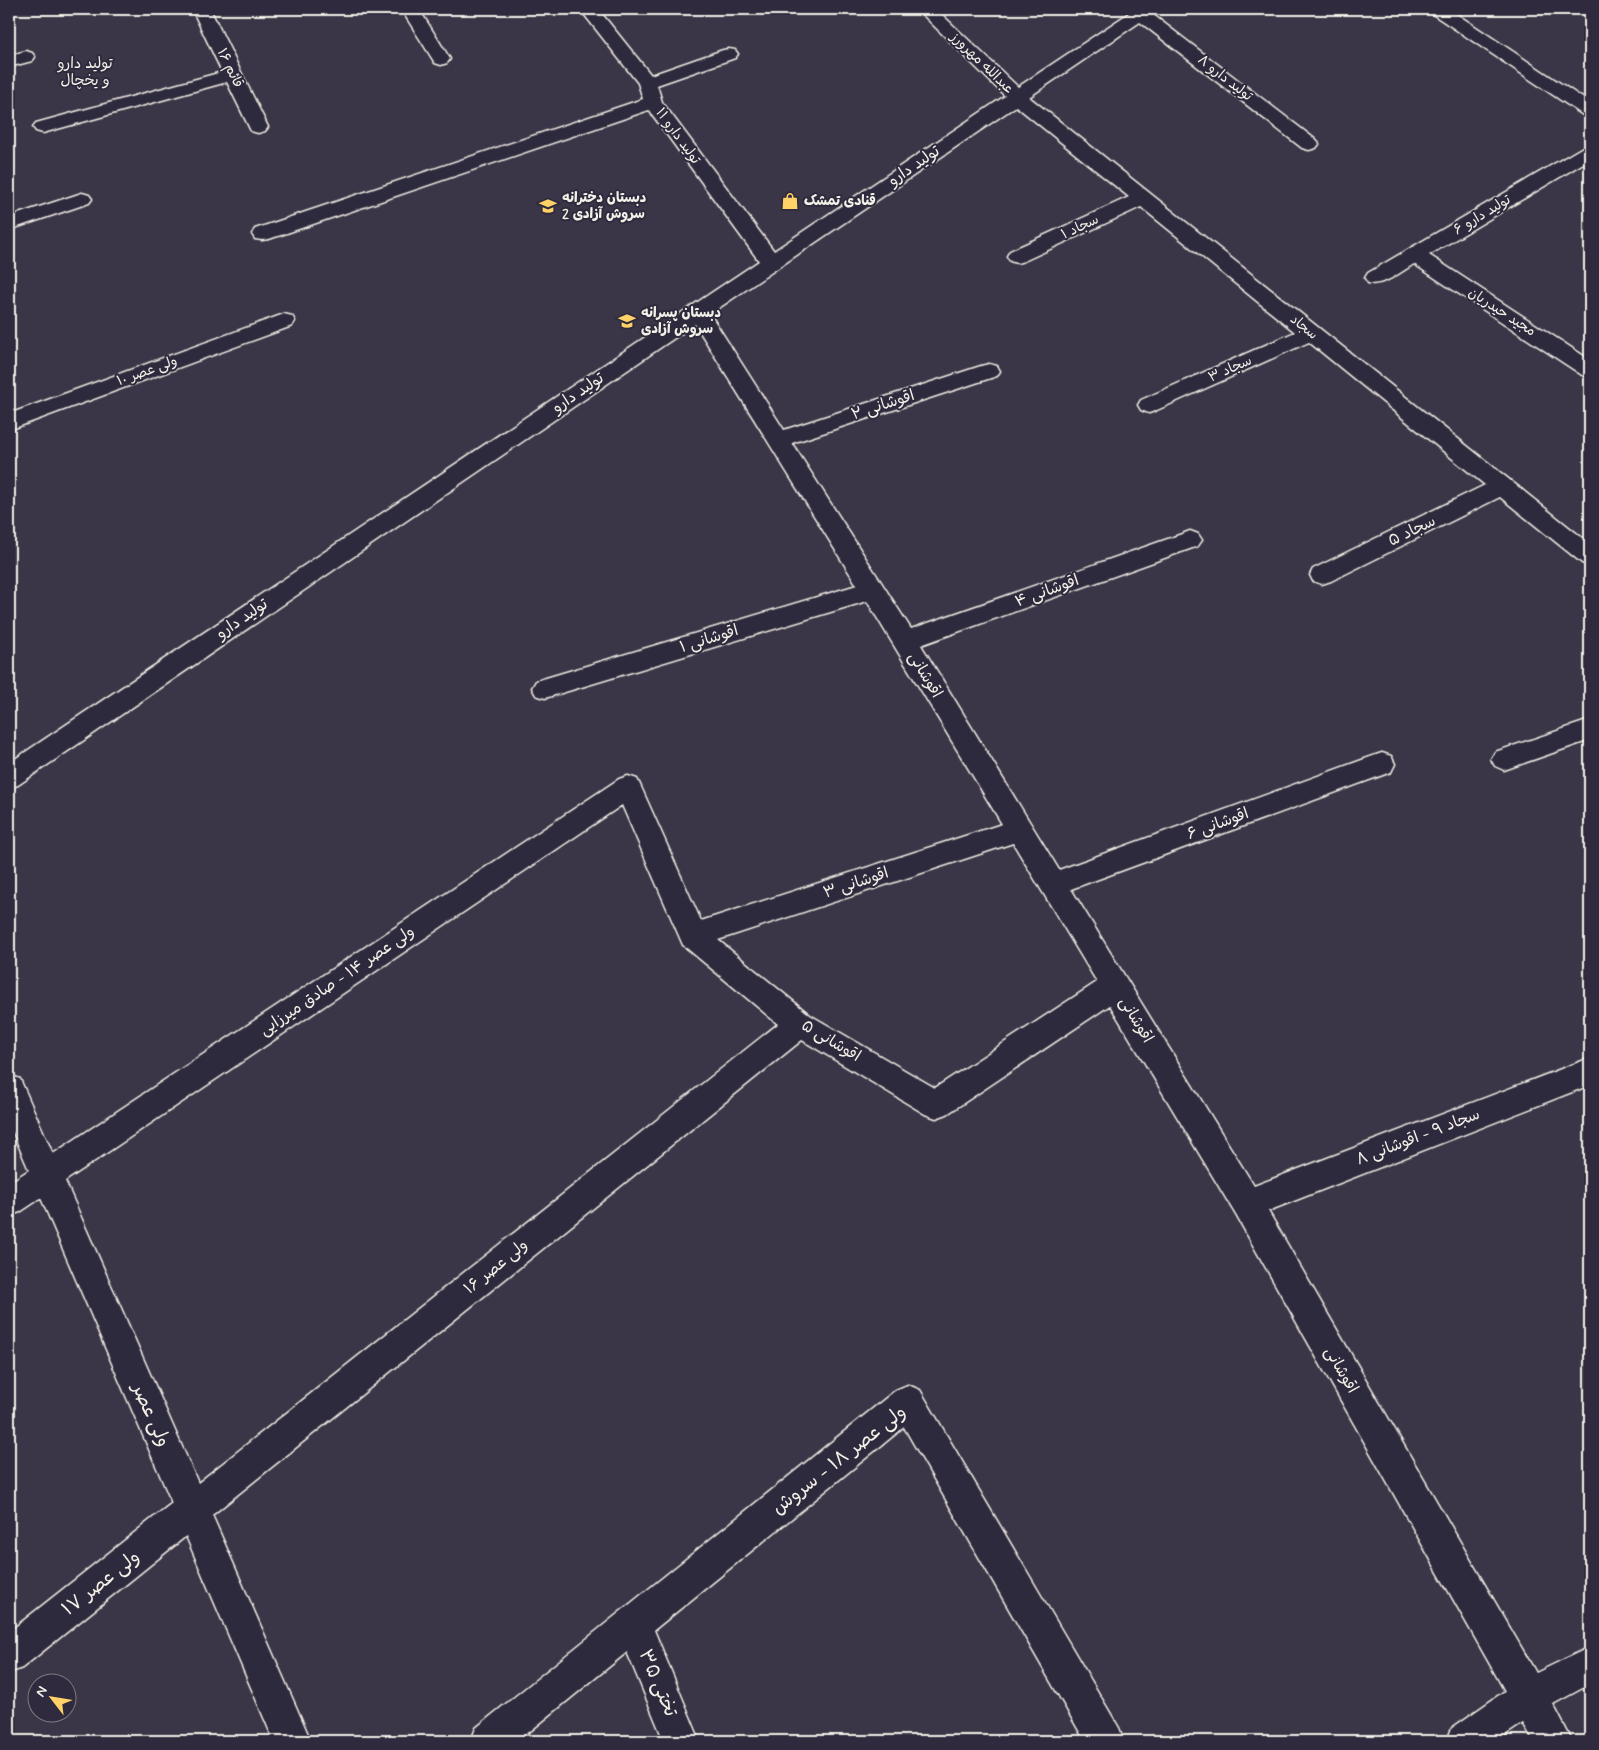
<svg xmlns="http://www.w3.org/2000/svg" width="1599" height="1750" font-family="Mynerve,'Playpen Sans Arabic',sans-serif">
  <style>
    .lines { fill: none; stroke-linecap: round; stroke-linejoin: round }
    .minor-casing { stroke: #f4f1e8; stroke-width: 3 }
    .minor { fill: #2f2a3d; fill-rule: evenodd }
    .labels { text-anchor: middle; dominant-baseline: central; stroke-width: 4; stroke-linejoin: round; paint-order: stroke }
    .far-street-label { font-size: 14px; fill: #f4f1e8; stroke: #2f2a3d }
    .far-poi-label { font-size: 14px; font-weight: bold; fill: #f4f1e8; stroke: #2f2a3d; text-anchor: start }
    .far-neighbourhood-label { font-size: 15px; fill: #f4f1e8; stroke: #2f2a3d }
    .street-label { font-size: 16px; fill: #f4f1e8; stroke: #2f2a3d }
    .near-street-label { font-size: 19px; fill: #f4f1e8; stroke: #2f2a3d }
  </style>
  <rect width="100%" height="100%" fill="#3b3647"/>
  <filter id="ink" filterUnits="userSpaceOnUse"><feTurbulence type="fractalNoise" baseFrequency=".02" numOctaves="2"/><feDisplacementMap in="SourceGraphic" scale="10" xChannelSelector="R" yChannelSelector="G"/><feConvolveMatrix kernelMatrix="1 2 1 2 8 2 1 2 1" color-interpolation-filters="sRGB"/></filter>
  <g filter="url(#ink)">
    <g class="lines">
      <g class="minor-casing">
        <g id="minor">
          <path d="M192,9H210L268,127L265,131L258,133L251,131L227,82L50,131L43,133L36,131L33,127L36,123L222,72Z"/>
          <path d="M401,9H419L450,59L447,63L441,65L435,63Z"/>
          <path d="M580,9H598L651,75L723,50L729,49L735,50L738,54L735,58L657,85L662,102L774,251L1005,96L917,9H936L1018,87L1129,13L1126,9H1156L1152,14L1316,140L1319,144L1316,148L1309,150L1302,148L1140,22L1029,97L1590,544V566L1582,563L1500,497L1331,581L1322,584L1313,581L1310,575L1313,569L1485,485L1309,342L1157,410L1149,413L1141,410L1138,405L1141,400L1295,332L1141,207L1024,261L1017,263L1010,261L1007,256L1010,251L1129,197L1016,106L710,314L784,430L981,366L989,364L997,366L1000,371L997,376L792,443L911,629L1182,534L1190,531L1198,534L1202,540L1198,546L921,645L1059,870L1373,756L1382,753L1391,756L1395,764L1391,772L1071,889L1254,1186L1590,1058V1085L1268,1211L1536,1673L1590,1647V1684L1553,1704L1572,1741H1534L1523,1723L1496,1741H1447L1452,1728L1505,1691L1236,1215L1110,1005L947,1114L936,1118L925,1114L802,1040L212,1515L311,1741H274L186,1536L22,1668L9,1673V1632L172,1503L41,1198L20,1212L9,1216V1183L29,1170L9,1123V1075L20,1079L53,1154L619,779L628,776L637,779L641,787L701,921L1002,824L867,601L545,698L536,695L532,688L536,681L857,585L695,324L18,785L9,788V763L759,261L649,110L269,239L262,240L255,239L252,234L255,229L643,99L638,83ZM622,805L683,945L778,1024L198,1483L65,1181ZM1013,843L1097,982L935,1088L810,1015L718,940Z"/>
          <path d="M1428,9H1449L1590,103V117L1583,115L1431,13Z"/>
          <path d="M26,51L32,53L35,57L32,61L9,67V56Z"/>
          <path d="M1590,145V159L1429,255L1590,360V377L1582,375L1414,264C1400,272 1384,287 1368,283L1365,278L1368,273L1583,147Z"/>
          <path d="M82,193L89,195L92,199L89,203L9,230V217Z"/>
          <path d="M284,314L292,316L295,321L292,326L9,430V414Z"/>
          <path d="M1590,720V740L1504,770L1495,766L1491,759L1495,752Z"/>
          <path d="M908,1385L920,1390L1119,1728L1124,1741H1085L904,1427L654,1630L700,1741H664L627,1652L518,1741H471L476,1728L896,1390Z"/>
        </g>
      </g>
      <use href="#minor" class="minor"/>
    </g>
  </g>
  <defs>
    <g id="shop-bare" transform="scale(1.35)"><path d="M-5-2.5h2.3a2.7 3.5 0 0 1 5.4 0H5L5.5 6h-11ZM-1.5-2.5h3a1.5 2.3 0 0 0-3 0Z" fill="#ffd166" stroke="#2f2a3d" stroke-width="2.5" paint-order="stroke"/></g>
    <g id="school-bare" transform="scale(1.35)"><path d="M0-5L7-2L0 1L-7-2ZM-4 1L0 2.5L4 1V4Q0 6-4 4Z" fill="#ffd166" stroke="#2f2a3d" stroke-width="2.5" paint-order="stroke"/></g>
  </defs>
  <g fill-rule="evenodd">
    <use href="#shop-bare" x="790" y="201"/>
    <use href="#school-bare" x="548" y="206"/>
    <use href="#school-bare" x="627" y="321"/>
  </g>
  <g class="labels">
    <g class="far-street-label">
      <text transform="translate(982 63) rotate(44)">عبدالله مهرورز</text>
      <text transform="translate(230 68) rotate(64)">قائم ۱۶</text>
      <text transform="translate(1225 78) rotate(38)">تولید دارو ۸</text>
      <text transform="translate(678 136) rotate(54)">تولید دارو ۱۱</text>
      <text transform="translate(1482 215) rotate(-31)">تولید دارو ۶</text>
      <text transform="translate(1080 227) rotate(-25)">سجاد ۱</text>
      <text transform="translate(1502 312) rotate(33)">مجید حیدریان</text>
      <text transform="translate(1304 327) rotate(39)">سجاد</text>
      <text transform="translate(1230 369) rotate(-24)">سجاد ۳</text>
      <text transform="translate(147 371) rotate(-20)">ولی عصر ۱۰</text>
    </g>
    <g class="far-poi-label">
      <text x="562" y="198">دبستان دخترانه<tspan x="562" dy="16">سروش آزادی 2</tspan></text>
      <text x="804" y="201">قنادی تمشک</text>
      <text x="641" y="313">دبستان پسرانه<tspan x="641" dy="16">سروش آزادی</tspan></text>
    </g>
    <g class="far-neighbourhood-label">
      <text x="85" y="64">تولید دارو<tspan x="85" dy="17">و یخچال</tspan></text>
    </g>
    <g class="street-label">
      <text transform="translate(914 166) rotate(-34)">تولید دارو</text>
      <text transform="translate(578 393) rotate(-34)">تولید دارو</text>
      <text transform="translate(883 405) rotate(-18)">اقوشانی ۲</text>
      <text transform="translate(1412 531) rotate(-26)">سجاد ۵</text>
      <text transform="translate(1047 591) rotate(-20)">اقوشانی ۴</text>
      <text transform="translate(242 619) rotate(-34)">تولید دارو</text>
      <text transform="translate(709 639) rotate(-17)">اقوشانی ۱</text>
      <text transform="translate(925 675) rotate(59)">اقوشانی</text>
      <text transform="translate(1218 824) rotate(-20)">اقوشانی ۶</text>
      <text transform="translate(856 883) rotate(-18)">اقوشانی ۳</text>
      <text transform="translate(337 981) rotate(-34)">ولی عصر ۱۴ - صادق میرزایی</text>
      <text transform="translate(1136 1020) rotate(59)">اقوشانی</text>
      <text transform="translate(831 1041) rotate(31)">اقوشانی ۵</text>
      <text transform="translate(1418 1137) rotate(-21)">سجاد ۹ - اقوشانی ۸</text>
      <text transform="translate(496 1267) rotate(-39)">ولی عصر ۱۶</text>
      <text transform="translate(1341 1370) rotate(60)">اقوشانی</text>
    </g>
    <g class="near-street-label">
      <text transform="translate(151 1415) rotate(66)">ولی عصر</text>
      <text transform="translate(839 1460) rotate(-38)">ولی عصر ۱۸ - سروش</text>
      <text transform="translate(101 1583) rotate(-38)">ولی عصر ۱۷</text>
      <text transform="translate(658 1683) rotate(67)">تختی ۳۵</text>
    </g>
  </g>
  <rect width="1599" height="1750" fill="none" stroke="#2f2a3d" stroke-width="30"/>
  <rect x="15" y="15" width="1569" height="1720" fill="none" stroke="#f4f1e8" stroke-width="2" filter="url(#ink)"/>
  <g transform="translate(52 1698) rotate(301)"><circle r="24" fill="#2f2a3d" stroke="#7e7a81"/>
  <path d="M0-4L9 19L0 12L-9 19Z" fill="#ffd166"/>
  <text y="-8" font-size="14" font-weight="bold" text-anchor="middle" fill="#f4f1e8">N</text>
  </g>
</svg>
